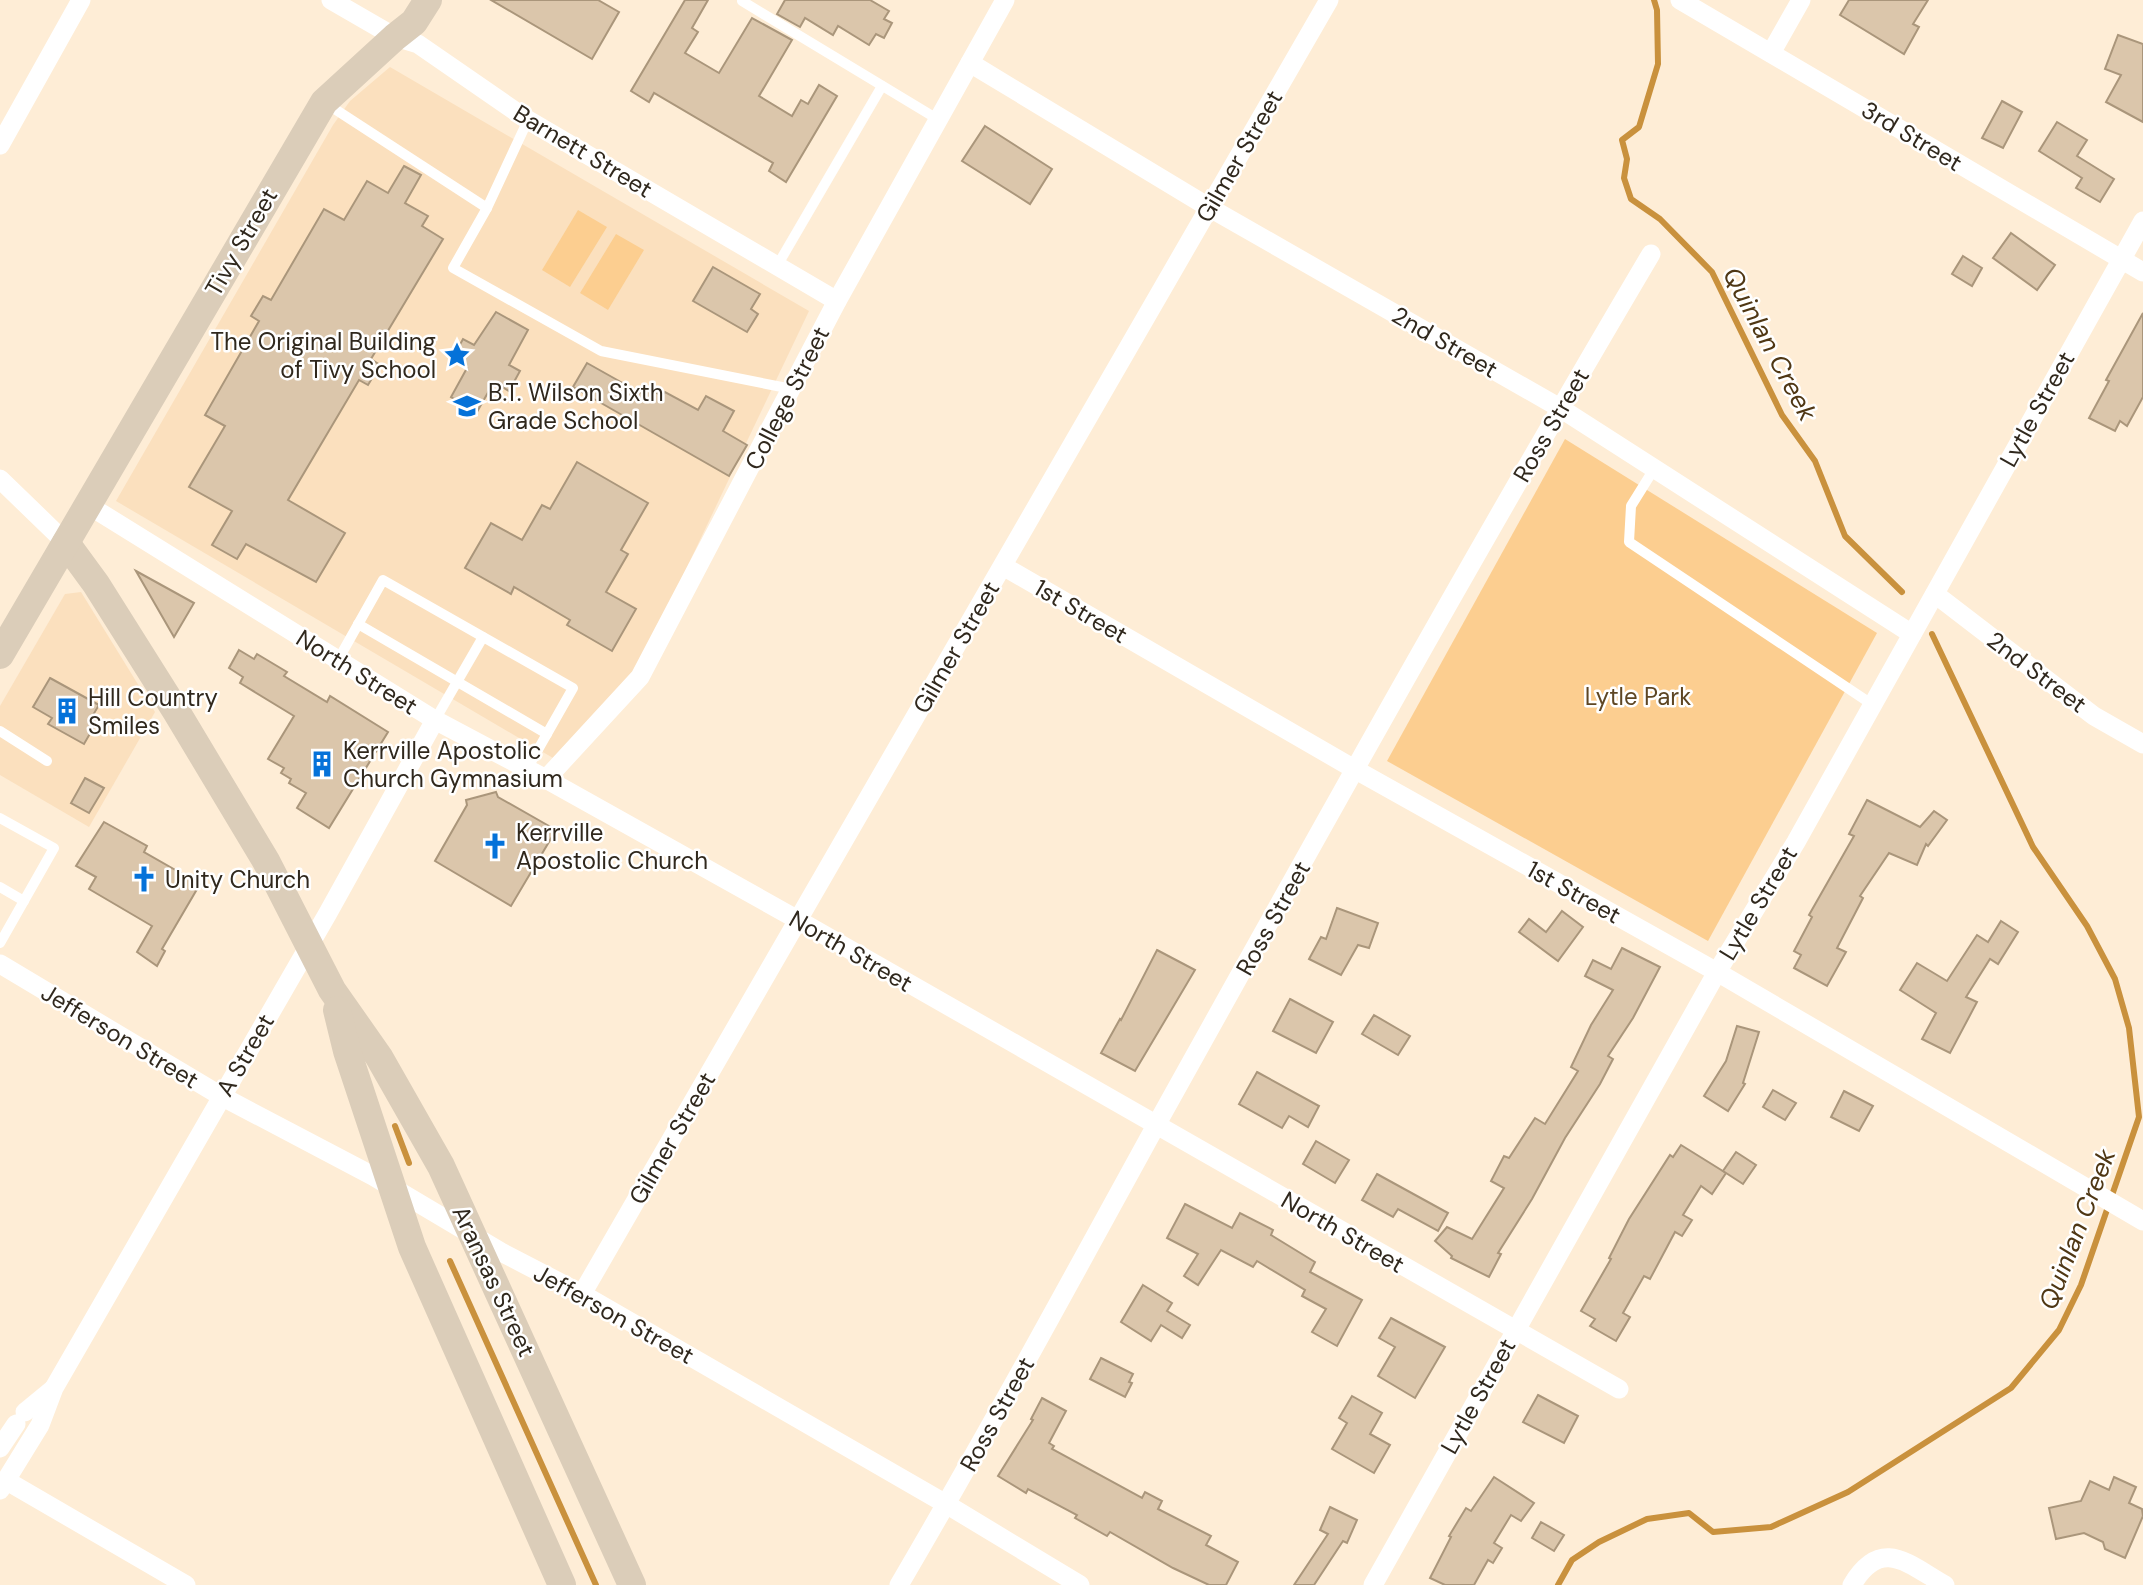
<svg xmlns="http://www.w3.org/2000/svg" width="2143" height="1585" font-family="'DM Sans',sans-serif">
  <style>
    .built { fill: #fbe0be }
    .green { fill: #fcce90 }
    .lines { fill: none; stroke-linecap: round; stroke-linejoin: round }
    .stream { stroke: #c9913d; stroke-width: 6 }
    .building { fill: #dbc6ab; stroke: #aa967b; stroke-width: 2 }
    .lane { stroke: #fff; stroke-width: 10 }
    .street { stroke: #fff; stroke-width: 19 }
    .secondary { stroke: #dbcdb9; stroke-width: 28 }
    .labels { text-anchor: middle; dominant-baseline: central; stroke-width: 5; stroke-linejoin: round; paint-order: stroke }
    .street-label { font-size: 24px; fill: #30281d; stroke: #fff }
    .poi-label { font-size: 24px; fill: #30281d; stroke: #fff; text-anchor: start }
    .park-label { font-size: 24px; fill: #5e4623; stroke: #fff }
    .water-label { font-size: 26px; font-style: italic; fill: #4f3714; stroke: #fff }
  </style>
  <rect width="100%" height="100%" fill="#feedd6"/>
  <g class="built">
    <path d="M390,67L809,311L638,670L553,758L116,501L333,125L350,101Z"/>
    <path d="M81,592L155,712L89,827L0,775V706L65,594Z"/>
  </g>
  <g class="green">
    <path d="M578,210L607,227L570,287L542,270Z"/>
    <path d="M616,234L644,250L608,310L580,293Z"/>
    <path d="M1565,439L1877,633L1708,941L1387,761Z"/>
  </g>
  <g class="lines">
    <g class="stream">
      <path d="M1654,0L1657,10L1658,64L1639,127L1622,140L1627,159L1624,178L1631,199L1660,219L1712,272L1782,415L1815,461L1845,536L1902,592"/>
      <path d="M395,1126L409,1163"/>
      <path d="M450,1261L596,1585"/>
      <path d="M1558,1585L1572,1560L1599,1542L1647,1519L1689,1513L1713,1532L1771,1527L1848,1492L2011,1388L2059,1330L2081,1285L2139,1117L2129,1028L2115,979L2087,926L2033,847L1932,634"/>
    </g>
  </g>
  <g class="building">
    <path d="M491,0H598L619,12L592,59Z"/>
    <path d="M685,0H708L692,28L698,32L685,53L719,73L752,18L792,40L759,96L792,116L801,100L808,104L819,85L837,96L786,182L769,171L773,163L654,93L649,102L631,91Z"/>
    <path d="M785,0H870L889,11L884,19L892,23L884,38L876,34L869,45L838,26L833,35L805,18L800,27L777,14Z"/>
    <path d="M1849,0H1928L1913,24L1919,27L1904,54L1840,15Z"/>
    <path d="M2118,35L2143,44V122L2106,102L2121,75L2105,69Z"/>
    <path d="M2002,101L2022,112L2003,148L1982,138Z"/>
    <path d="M2057,122L2087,140L2077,156L2114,179L2100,202L2076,188L2082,178L2039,151Z"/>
    <path d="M985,126L1052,169L1030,204L962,161Z"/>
    <path d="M404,166L421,175L405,203L428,216L422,226L443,239L371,359L380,365L368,385L359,380L288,500L345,533L316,582L246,544L237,559L212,545L232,511L189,487L225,426L205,415L259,321L251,316L263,296L271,300L324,209L344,220L367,181L388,193Z"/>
    <path d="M2011,233L2055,265L2037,290L1993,258Z"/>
    <path d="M1963,256L1982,268L1972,286L1952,274Z"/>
    <path d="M713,267L760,294L751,309L758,314L747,332L693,301Z"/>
    <path d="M496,312L528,330L509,365L520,371L509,391L494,382L477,412L451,397L467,368L452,359L463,339L474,345Z"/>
    <path d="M2143,313V397L2127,426L2120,421L2115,431L2089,418L2109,381L2106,380Z"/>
    <path d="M587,363L644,395L648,388L662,396L665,392L698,410L706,396L734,411L723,431L747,445L729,476L573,387Z"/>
    <path d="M577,462L648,503L621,550L628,554L606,592L636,609L612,651L567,625L570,620L514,587L511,594L465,568L491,523L522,540L542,505L550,509Z"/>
    <path d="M136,571L194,603L174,637Z"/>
    <path d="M239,650L254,659L257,654L287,672L284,676L327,702L330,696L388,732L329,828L297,808L306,793L289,783L291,779L281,773L284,768L268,759L294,716L240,683L243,677L229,668Z"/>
    <path d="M50,678L99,705L93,715L99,718L84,744L48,724L52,718L33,707Z"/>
    <path d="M85,778L104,788L89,813L71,803Z"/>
    <path d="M496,792L498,797L556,830L511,906L435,861L467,805L466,800Z"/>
    <path d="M1867,800L1920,827L1934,811L1947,820L1928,846L1926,844L1917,865L1889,853L1860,896L1863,898L1837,948L1846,952L1827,986L1794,968L1801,955L1794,951L1812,917L1809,915L1854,836L1849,834Z"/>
    <path d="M104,822L147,846L144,852L200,884L162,949L165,951L157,966L137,952L152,926L89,889L96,877L76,866Z"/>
    <path d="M1337,908L1378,923L1369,948L1358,945L1341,975L1309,959L1321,937L1326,939Z"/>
    <path d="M1562,911L1583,927L1558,961L1519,932L1529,919L1546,932Z"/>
    <path d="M2001,921L2018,932L1998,964L1990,959L1966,997L1977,1002L1950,1053L1922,1039L1936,1013L1900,990L1917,963L1947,981L1977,935L1988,942Z"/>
    <path d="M1622,948L1660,967L1633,1018L1608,1056L1613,1059L1600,1084L1565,1138L1532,1199L1498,1253L1501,1254L1489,1277L1451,1258L1452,1256L1435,1241L1447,1227L1472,1239L1504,1188L1491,1181L1504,1156L1509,1158L1535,1118L1545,1124L1578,1071L1571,1067L1591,1025L1613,990L1585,976L1593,960L1611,969Z"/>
    <path d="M1157,950L1195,970L1135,1071L1101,1053L1120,1019L1121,1020Z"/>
    <path d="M1290,999L1333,1022L1316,1053L1273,1031Z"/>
    <path d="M1374,1015L1410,1036L1398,1055L1362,1034Z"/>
    <path d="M1737,1026L1759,1032L1743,1083L1745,1084L1728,1111L1704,1096L1726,1061Z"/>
    <path d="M1257,1072L1319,1106L1308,1127L1289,1116L1282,1128L1239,1104Z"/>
    <path d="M1773,1090L1796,1103L1785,1120L1763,1107Z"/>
    <path d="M1844,1091L1873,1106L1859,1131L1831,1117Z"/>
    <path d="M1316,1141L1349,1160L1335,1183L1303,1164Z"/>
    <path d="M1681,1145L1726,1173L1712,1194L1701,1186L1683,1215L1692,1220L1682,1236L1675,1232L1650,1279L1644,1276L1623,1313L1630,1317L1616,1341L1590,1326L1595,1319L1581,1311L1611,1259L1609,1258L1629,1219L1670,1155L1673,1157Z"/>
    <path d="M1736,1152L1756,1165L1743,1184L1723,1171Z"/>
    <path d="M1377,1174L1448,1213L1438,1231L1398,1209L1393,1217L1362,1200Z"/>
    <path d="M1185,1204L1232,1228L1240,1213L1273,1230L1271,1235L1315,1262L1310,1272L1362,1300L1337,1346L1312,1332L1326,1309L1302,1296L1305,1290L1257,1261L1253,1267L1221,1250L1198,1285L1184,1276L1198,1254L1167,1238Z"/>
    <path d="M1143,1285L1172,1303L1167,1311L1190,1325L1182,1338L1161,1325L1151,1341L1121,1322Z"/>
    <path d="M1391,1318L1445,1347L1415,1398L1378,1376L1395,1347L1379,1338Z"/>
    <path d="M1101,1358L1133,1374L1129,1382L1132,1383L1125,1397L1090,1379Z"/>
    <path d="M1538,1395L1578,1416L1564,1443L1523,1422Z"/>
    <path d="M1352,1396L1382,1413L1370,1434L1390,1445L1374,1473L1332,1449L1347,1423L1339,1418Z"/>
    <path d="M1042,1398L1066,1411L1049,1443L1054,1446L1052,1449L1142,1498L1145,1492L1162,1501L1158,1509L1211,1536L1206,1545L1238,1562L1226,1585H1209L1173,1568L1110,1532L1107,1536L1075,1518L1077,1515L1028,1489L1026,1493L998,1476L1033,1420L1031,1419Z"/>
    <path d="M1494,1477L1534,1503L1521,1521L1511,1515L1494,1543L1502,1548L1493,1563L1488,1560L1474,1585H1445L1430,1578L1451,1537L1449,1536L1466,1508L1471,1511Z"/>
    <path d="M2114,1477L2136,1487L2129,1503L2142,1509L2143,1516L2125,1558L2105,1549L2103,1542L2084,1533L2056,1539L2049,1508L2081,1501L2090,1481L2109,1490Z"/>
    <path d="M1330,1507L1357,1520L1347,1543L1343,1541L1314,1585H1294L1328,1534L1320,1530Z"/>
    <path d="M1541,1522L1564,1535L1554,1551L1532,1538Z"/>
  </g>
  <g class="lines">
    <g class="lane">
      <path d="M742,1L939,120"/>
      <path d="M327,104L487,208"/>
      <path d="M528,120L487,208L453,268L601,351L792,389"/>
      <path d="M777,266L882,86"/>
      <path d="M1654,469L1631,506L1629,542L1873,705"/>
      <path d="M358,624L547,734"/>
      <path d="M338,660L383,580L573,688L527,769"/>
      <path d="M435,720L483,637"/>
      <path d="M0,731L47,761"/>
      <path d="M0,818L54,848L0,943"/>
      <path d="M0,887L24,901"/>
    </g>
    <g class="street">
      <path d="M331,0L395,37L418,44L528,120L837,301"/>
      <path d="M1680,0L2143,272"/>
      <path d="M1771,53L1801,0"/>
      <path d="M970,63L1210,208L1560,408L1912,634"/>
      <path d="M0,145L81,0"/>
      <path d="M0,479L66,543"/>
      <path d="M88,505L435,720L546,779L798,920L1619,1389"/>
      <path d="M1003,566L1356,770L1717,972L2143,1221"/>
      <path d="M1935,594L2094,716L2143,744"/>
      <path d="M546,779L640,677L837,301L1005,0"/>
      <path d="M0,964L221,1096L373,1176L501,1252L582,1294L946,1504L1080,1585"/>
      <path d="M582,1294L1329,0"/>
      <path d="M25,1412L53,1389"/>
      <path d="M0,1448L16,1424"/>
      <path d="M7,1481L186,1585"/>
      <path d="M0,1490L40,1425L54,1388L328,913L435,720"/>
      <path d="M899,1585C987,1435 1070,1282 1154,1129C1317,836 1480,543 1651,254"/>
      <path d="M1373,1585L1717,972L1796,842L2143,221"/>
      <path d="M1852,1585C1881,1536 1908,1564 1945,1585"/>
    </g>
    <g class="secondary">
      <path d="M66,543L96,584L176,711L266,861L332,990L379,1057L441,1166L632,1585"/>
      <path d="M0,655L324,102L395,37L414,22L428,0"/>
      <path d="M337,1010L347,1051L412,1247L562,1585"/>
    </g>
  </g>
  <defs>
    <g id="sight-bare" transform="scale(2.1)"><path d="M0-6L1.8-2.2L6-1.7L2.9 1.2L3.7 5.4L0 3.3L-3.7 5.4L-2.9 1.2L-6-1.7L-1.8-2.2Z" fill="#0572d9" stroke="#fff" stroke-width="2.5" paint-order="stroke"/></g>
    <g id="school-bare" transform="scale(2.1)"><path d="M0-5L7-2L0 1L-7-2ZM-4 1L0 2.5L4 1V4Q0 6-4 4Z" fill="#0572d9" stroke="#fff" stroke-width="2.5" paint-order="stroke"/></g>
    <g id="building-bare" transform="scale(2.1)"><path d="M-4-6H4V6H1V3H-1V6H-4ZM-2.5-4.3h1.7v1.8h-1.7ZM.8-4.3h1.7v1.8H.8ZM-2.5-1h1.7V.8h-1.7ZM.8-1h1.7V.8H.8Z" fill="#0572d9" stroke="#fff" stroke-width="2.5" paint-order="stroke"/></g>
    <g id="church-bare" transform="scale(2.1)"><path d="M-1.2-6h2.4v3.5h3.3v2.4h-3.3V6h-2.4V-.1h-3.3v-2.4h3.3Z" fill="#0572d9" stroke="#fff" stroke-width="2.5" paint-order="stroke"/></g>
  </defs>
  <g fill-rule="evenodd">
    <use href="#sight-bare" x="457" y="355"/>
    <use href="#school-bare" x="467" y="406"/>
    <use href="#building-bare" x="67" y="711"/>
    <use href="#building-bare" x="322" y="764"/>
    <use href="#church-bare" x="495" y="846"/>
    <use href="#church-bare" x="144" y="879"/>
  </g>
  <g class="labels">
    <g class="street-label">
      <text transform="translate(1912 136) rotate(31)">3rd Street</text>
      <text transform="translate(583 151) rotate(31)">Barnett Street</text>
      <text transform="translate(1239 156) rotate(-60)">Gilmer Street</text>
      <text transform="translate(241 242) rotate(-60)">Tivy Street</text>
      <text transform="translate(1445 342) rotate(30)">2nd Street</text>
      <text transform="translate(787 398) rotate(-63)">College Street</text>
      <text transform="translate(2037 409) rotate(-61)">Lytle Street</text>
      <text transform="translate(1551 425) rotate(-60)">Ross Street</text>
      <text transform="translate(1081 611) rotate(30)">1st Street</text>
      <text transform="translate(956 647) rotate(-60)">Gilmer Street</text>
      <text transform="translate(357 672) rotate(32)">North Street</text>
      <text transform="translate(2037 672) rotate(37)">2nd Street</text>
      <text transform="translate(1574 892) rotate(29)">1st Street</text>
      <text transform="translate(1758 903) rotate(-59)">Lytle Street</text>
      <text transform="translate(1273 918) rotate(-61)">Ross Street</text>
      <text transform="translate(851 951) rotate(30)">North Street</text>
      <text transform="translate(120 1036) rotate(31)">Jefferson Street</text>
      <text transform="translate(245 1055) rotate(-60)">A Street</text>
      <text transform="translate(672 1138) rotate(-60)">Gilmer Street</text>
      <text transform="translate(1343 1232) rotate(30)">North Street</text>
      <text transform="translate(494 1281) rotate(65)">Aransas Street</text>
      <text transform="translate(614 1314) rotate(29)">Jefferson Street</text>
      <text transform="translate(1478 1396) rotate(-61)">Lytle Street</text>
      <text transform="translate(997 1414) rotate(-61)">Ross Street</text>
    </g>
    <g class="poi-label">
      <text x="436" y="341" text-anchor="end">The Original Building<tspan x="436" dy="28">of Tivy School</tspan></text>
      <text x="488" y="392">B.T. Wilson Sixth<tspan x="488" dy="28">Grade School</tspan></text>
      <text x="88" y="697">Hill Country<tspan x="88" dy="28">Smiles</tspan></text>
      <text x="343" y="750">Kerrville Apostolic<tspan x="343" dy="28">Church Gymnasium</tspan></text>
      <text x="516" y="832">Kerrville<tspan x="516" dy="28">Apostolic Church</tspan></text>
      <text x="165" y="879">Unity Church</text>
    </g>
    <g class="park-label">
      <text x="1638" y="696">Lytle Park</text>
    </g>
    <g class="water-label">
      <text transform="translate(1770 344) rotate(62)">Quinlan Creek</text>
      <text transform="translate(2077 1229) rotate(-69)">Quinlan Creek</text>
    </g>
  </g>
</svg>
